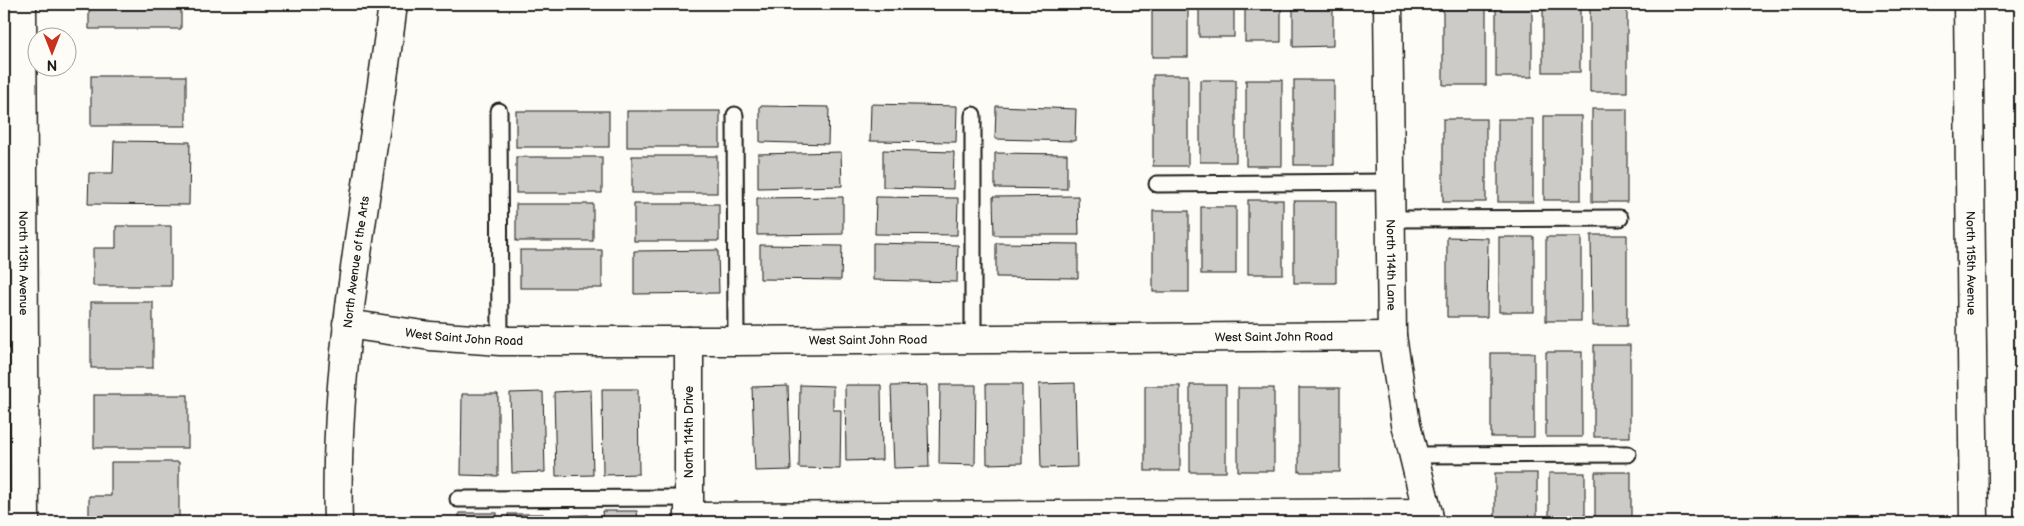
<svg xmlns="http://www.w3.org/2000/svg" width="2024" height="526" font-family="'Balsamiq Sans',sans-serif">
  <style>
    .building { fill: #cccbc8; stroke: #1c1c1c }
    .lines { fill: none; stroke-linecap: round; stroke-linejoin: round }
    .service-casing { stroke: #1c1c1c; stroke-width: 19 }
    .minor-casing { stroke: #1c1c1c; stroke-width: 31 }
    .tertiary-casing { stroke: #1c1c1c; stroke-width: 31 }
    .service { stroke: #fdfcf7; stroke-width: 15 }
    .minor { stroke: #fdfcf7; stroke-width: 28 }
    .tertiary { stroke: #fdfcf7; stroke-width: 28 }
    .labels { text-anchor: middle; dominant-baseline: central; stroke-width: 5; stroke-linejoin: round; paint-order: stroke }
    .street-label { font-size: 12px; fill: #1c1c1c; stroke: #fdfcf7 }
  </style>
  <rect width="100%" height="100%" fill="#fdfcf7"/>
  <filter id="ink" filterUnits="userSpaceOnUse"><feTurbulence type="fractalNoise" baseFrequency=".02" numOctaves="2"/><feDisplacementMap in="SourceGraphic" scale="10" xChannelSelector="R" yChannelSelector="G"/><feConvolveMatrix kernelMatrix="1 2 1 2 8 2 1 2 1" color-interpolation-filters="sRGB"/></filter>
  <g filter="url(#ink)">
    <g class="building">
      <path d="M89,4H196V6H181V29H89Z"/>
      <rect x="1152" y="4" width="36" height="53"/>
      <rect x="1199" y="4" width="35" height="33"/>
      <rect x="1245" y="4" width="36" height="38"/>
      <path d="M1293,4H1333V46L1293,47Z"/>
      <rect x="1443" y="4" width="43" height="81"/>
      <rect x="1496" y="4" width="36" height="73"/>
      <rect x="1543" y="4" width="37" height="68"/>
      <rect x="1590" y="4" width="37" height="88"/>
      <rect x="1153" y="75" width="35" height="91"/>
      <rect x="91" y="76" width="95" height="50"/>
      <rect x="1200" y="80" width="36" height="82"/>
      <rect x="1246" y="80" width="36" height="86"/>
      <rect x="1294" y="80" width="40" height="85"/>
      <path d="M871,104L957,106L956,142L870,141Z"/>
      <path d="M760,106L829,107L828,144L760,142Z"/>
      <path d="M996,106L1076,109L1075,141L995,139Z"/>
      <rect x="1592" y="109" width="35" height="93"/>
      <rect x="516" y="111" width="93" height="36"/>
      <rect x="627" y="111" width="93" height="36"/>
      <rect x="1544" y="116" width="37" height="84"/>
      <rect x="1443" y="119" width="43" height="83"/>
      <rect x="1498" y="119" width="35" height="83"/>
      <path d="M114,141L190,142L189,205L88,204L89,173H113Z"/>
      <path d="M883,150L954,152L953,189L883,187Z"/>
      <path d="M841,152L842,186L758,188V154Z"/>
      <path d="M995,153L1067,154V189L995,188Z"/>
      <rect x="632" y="156" width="85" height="37"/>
      <rect x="516" y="157" width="86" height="36"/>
      <path d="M1078,196L1079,235H994L993,197Z"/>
      <path d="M843,197V234L757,235V198Z"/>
      <path d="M876,197L958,198L957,235L875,234Z"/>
      <rect x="1248" y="200" width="35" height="74"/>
      <rect x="1294" y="201" width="42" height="82"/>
      <rect x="516" y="204" width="77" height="37"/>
      <rect x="634" y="204" width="85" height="37"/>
      <rect x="1201" y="207" width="35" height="67"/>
      <rect x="1153" y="211" width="36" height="81"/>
      <path d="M116,226H171V286H93V248H116Z"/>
      <path d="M1591,235H1627V326H1592Z"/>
      <path d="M1447,237L1488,238L1487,317H1447Z"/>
      <rect x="1499" y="237" width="35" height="75"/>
      <rect x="1546" y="237" width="35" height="84"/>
      <path d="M873,243L958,245L957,282L873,280Z"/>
      <path d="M996,243L1078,244V278L996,277Z"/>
      <path d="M760,245L842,246L841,280L760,279Z"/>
      <rect x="520" y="250" width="82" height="38"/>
      <path d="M718,250L719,293L634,294V251Z"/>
      <rect x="91" y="302" width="62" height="66"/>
      <rect x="1594" y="345" width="36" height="92"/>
      <rect x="1546" y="352" width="36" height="85"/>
      <rect x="1491" y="353" width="43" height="84"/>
      <path d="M1075,383L1077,467L1041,468L1039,384Z"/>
      <path d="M986,384H1022V463L987,464Z"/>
      <path d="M800,385L833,386V410H841L840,469L799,468Z"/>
      <path d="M845,385H881L882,460L846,461Z"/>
      <path d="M927,385L929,467L894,468L891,386Z"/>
      <path d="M940,385H976L975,465L939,464Z"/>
      <rect x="1190" y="385" width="36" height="87"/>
      <path d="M788,386L791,470L755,471L752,387Z"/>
      <rect x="1145" y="386" width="35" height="85"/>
      <rect x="1238" y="388" width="36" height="83"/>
      <rect x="1299" y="388" width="41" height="84"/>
      <path d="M602,389H638L639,474L603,475Z"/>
      <path d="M591,390L593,475L556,476L554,392Z"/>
      <path d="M543,392L545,472L512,473L510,393Z"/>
      <path d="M462,394H498V476L461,475Z"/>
      <rect x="94" y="395" width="94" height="53"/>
      <path d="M111,462H179V522H89V496H111Z"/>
      <rect x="1595" y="472" width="36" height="50"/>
      <rect x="1495" y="473" width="42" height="49"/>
      <rect x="1549" y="473" width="36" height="49"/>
      <path d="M602,511H637L638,522H603Z"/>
      <rect x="459" y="513" width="38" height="9"/>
      <rect x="508" y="514" width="35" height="8"/>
      <path d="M588,515V522H554V516Z"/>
    </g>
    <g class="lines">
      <g class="service-casing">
        <g id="service">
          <path d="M499,111L500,341"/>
          <path d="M735,115L736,341"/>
          <path d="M973,115V339"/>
          <path d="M1157,184L1390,182"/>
          <path d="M1390,219L1620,218"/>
          <path d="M1414,455L1628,454"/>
          <path d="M458,499L689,498"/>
        </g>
      </g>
      <g class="minor-casing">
        <g id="minor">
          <path id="s1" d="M22,4L25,522"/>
          <path id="s2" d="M1388,4L1392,336L1406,424L1430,522"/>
          <path id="s3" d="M347,324L430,336L500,341H736L1392,336"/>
          <path d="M689,341V522"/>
          <path d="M689,517L1428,513"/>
        </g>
      </g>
      <g class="tertiary-casing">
        <g id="tertiary">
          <path id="s4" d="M1968,4L1974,522"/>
          <path id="s5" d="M338,522C333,347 372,176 393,4"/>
        </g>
      </g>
      <use href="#service" class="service"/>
      <use href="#minor" class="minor"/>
      <use href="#tertiary" class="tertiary"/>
    </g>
  </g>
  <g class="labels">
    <g class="street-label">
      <text stroke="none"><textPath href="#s5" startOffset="261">North Avenue of the Arts</textPath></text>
      <text stroke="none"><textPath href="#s1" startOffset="259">North 113th Avenue</textPath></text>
      <text stroke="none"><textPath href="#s4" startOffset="259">North 115th Avenue</textPath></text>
      <text stroke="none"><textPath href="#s2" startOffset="261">North 114th Lane</textPath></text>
      <text stroke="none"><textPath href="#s3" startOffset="118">West Saint John Road</textPath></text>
      <text stroke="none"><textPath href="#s3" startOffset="928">West Saint John Road</textPath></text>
      <text stroke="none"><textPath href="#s3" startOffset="522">West Saint John Road</textPath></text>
      <text transform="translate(689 432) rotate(-90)">North 114th Drive</text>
    </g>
  </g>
  <rect width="2024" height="526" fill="none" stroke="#fdfcf7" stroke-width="20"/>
  <rect x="10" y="10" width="2004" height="506" fill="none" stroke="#1c1c1c" stroke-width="2" filter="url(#ink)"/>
  <g transform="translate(52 52) rotate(180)"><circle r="24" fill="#fdfcf7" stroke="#a3a29f"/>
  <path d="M0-4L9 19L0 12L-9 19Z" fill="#c8321e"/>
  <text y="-8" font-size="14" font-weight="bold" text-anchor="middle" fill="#1c1c1c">N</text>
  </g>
</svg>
